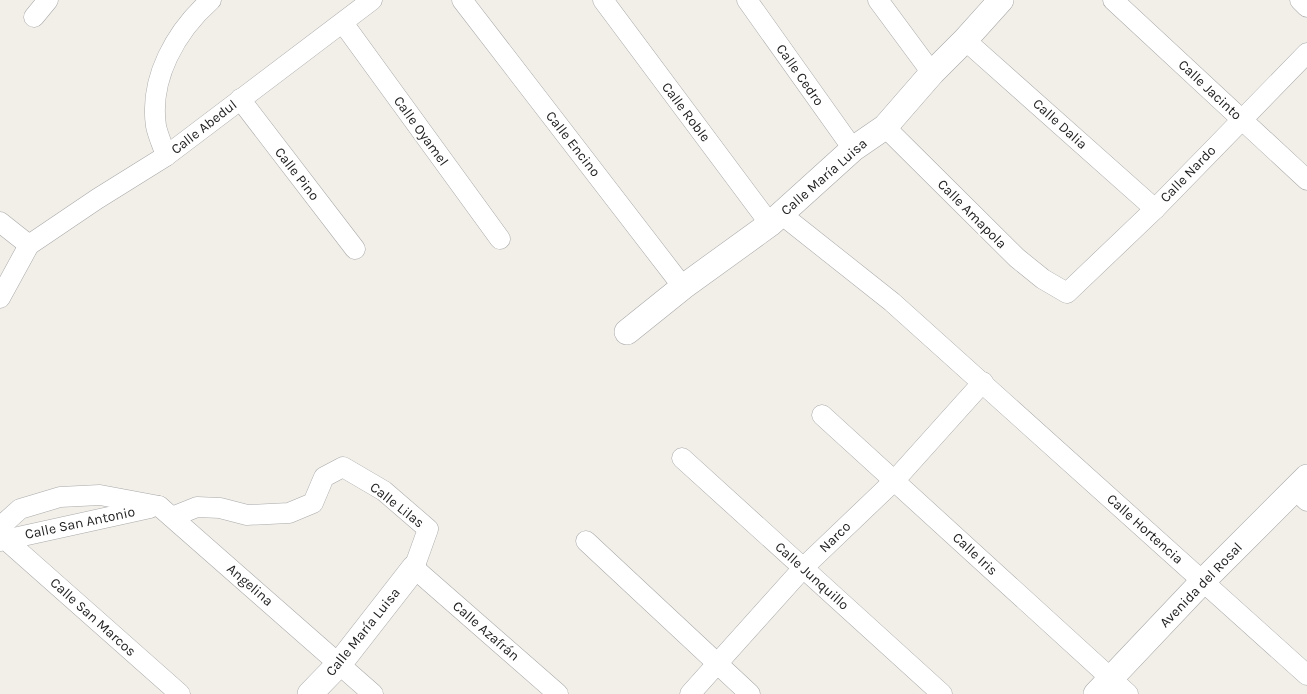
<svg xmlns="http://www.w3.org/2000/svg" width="1307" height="694" font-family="Karla,sans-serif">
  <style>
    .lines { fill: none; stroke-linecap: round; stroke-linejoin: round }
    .minor-casing { stroke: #a9a9a9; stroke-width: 21 }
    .tertiary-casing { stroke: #a9a9a9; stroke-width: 26 }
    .minor { stroke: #fff; stroke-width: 20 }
    .tertiary { stroke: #fff; stroke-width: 25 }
    .labels { text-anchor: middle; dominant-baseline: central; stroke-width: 4; stroke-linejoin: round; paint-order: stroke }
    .street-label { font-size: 14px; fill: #222; stroke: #fff }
  </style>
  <rect width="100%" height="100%" fill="#f2efe9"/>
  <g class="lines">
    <g class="minor-casing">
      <g id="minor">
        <path d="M462,0L683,287"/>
        <path d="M603,0L770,224"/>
        <path d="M747,0L853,149"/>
        <path d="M878,0L932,73"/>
        <path d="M1113,0L1307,180"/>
        <path d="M1300,0L1307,7"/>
        <path d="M34,17L48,0"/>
        <path d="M343,23L500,239"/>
        <path d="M965,40L1155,209"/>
        <path d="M240,99L355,249"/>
        <path d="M885,127L1017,258L1043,279L1067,293L1155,209L1307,53"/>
        <path d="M166,156C163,146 158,136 156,126C149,78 176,31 211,0"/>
        <path d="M781,214L892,302L1307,675"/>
        <path d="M0,222L29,245"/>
        <path d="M0,298L29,245L97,199L166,156L372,0"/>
        <path d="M822,415L1128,694"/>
        <path d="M682,458L942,694"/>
        <path d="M1295,490L1307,501"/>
        <path d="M159,506L373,694"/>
        <path d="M172,517L197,507L220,508L247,515L289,513L313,503L324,477L343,467L384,491L428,529L414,568L558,694"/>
        <path d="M0,527L20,509L60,497L100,495L159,506"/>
        <path d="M6,540L180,694"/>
        <path d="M0,541L150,508"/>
        <path d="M586,541L750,694"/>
        <path d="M690,694L804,567L895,480L983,382"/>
      </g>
    </g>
    <g class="tertiary-casing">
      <g id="tertiary">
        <path d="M627,332L683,287L770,224L853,149L885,127L932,73L965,40L1001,0"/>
        <path d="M310,694L340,663L414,568"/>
        <path d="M1096,694L1203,581L1307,477"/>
      </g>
    </g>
    <use href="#minor" class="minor"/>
    <use href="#tertiary" class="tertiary"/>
  </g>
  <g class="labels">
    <g class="street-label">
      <text transform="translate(800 75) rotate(55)">Calle Cedro</text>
      <text transform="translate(1210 90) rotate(43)">Calle Jacinto</text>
      <text transform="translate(686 112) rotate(53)">Calle Roble</text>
      <text transform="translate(1060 124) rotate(42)">Calle Dalia</text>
      <text transform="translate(204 127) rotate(-38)">Calle Abedul</text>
      <text transform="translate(421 131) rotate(54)">Calle Oyamel</text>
      <text transform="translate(573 144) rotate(52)">Calle Encino</text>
      <text transform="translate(297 174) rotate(52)">Calle Pino</text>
      <text transform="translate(1188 174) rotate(-46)">Calle Nardo</text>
      <text transform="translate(824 177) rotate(-41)">Calle María Luisa</text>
      <text transform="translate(972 214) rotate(45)">Calle Amapola</text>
      <text transform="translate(397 505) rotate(38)">Calle Lilas</text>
      <text transform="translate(80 523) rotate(-12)">Calle San Antonio</text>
      <text transform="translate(1145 529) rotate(42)">Calle Hortencia</text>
      <text transform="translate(835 537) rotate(-44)">Narco</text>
      <text transform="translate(975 554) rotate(43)">Calle Iris</text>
      <text transform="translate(812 576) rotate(42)">Calle Junquillo</text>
      <text transform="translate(250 585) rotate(41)">Angelina</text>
      <text transform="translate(1201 585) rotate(-46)">Avenida del Rosal</text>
      <text transform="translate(93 617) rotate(42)">Calle San Marcos</text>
      <text transform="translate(486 631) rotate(41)">Calle Azafrán</text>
      <text transform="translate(363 632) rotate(-51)">Calle María Luisa</text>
    </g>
  </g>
</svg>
